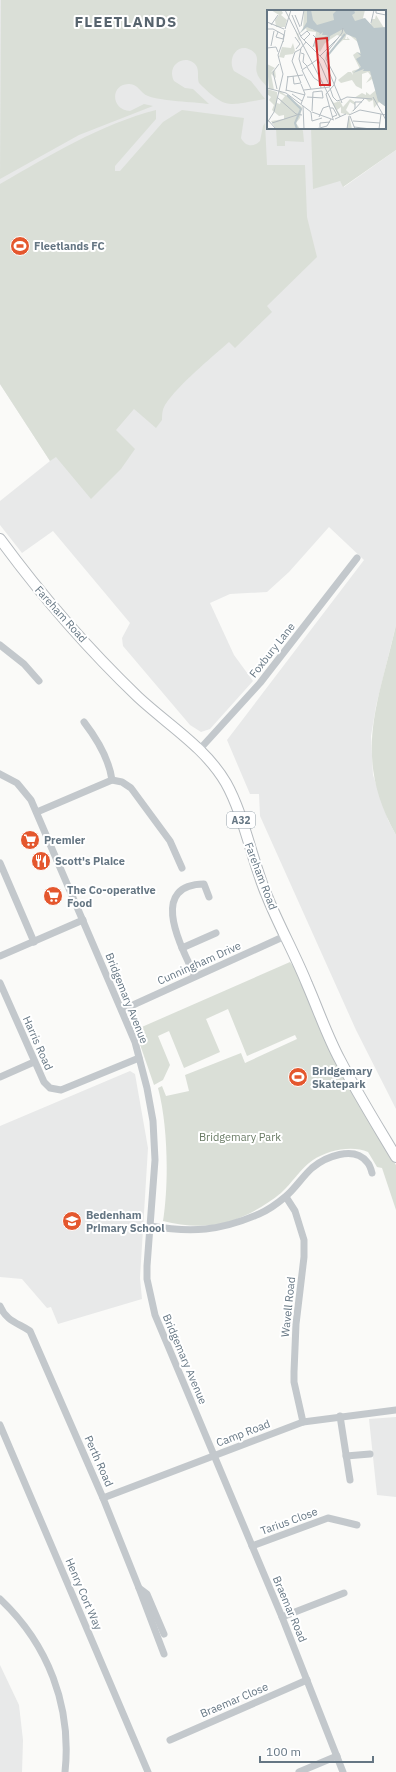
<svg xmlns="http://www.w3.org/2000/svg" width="396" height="1772" font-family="'IBM Plex Sans',sans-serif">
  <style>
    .built { fill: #e8e9e9 }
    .green { fill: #dadfd7 }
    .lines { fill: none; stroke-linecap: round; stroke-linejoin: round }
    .primary-casing { stroke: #b5babe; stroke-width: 12 }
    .street { stroke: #c3c8cc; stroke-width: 7 }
    .primary { stroke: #fff; stroke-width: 10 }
    .labels { text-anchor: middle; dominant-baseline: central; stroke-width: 4; stroke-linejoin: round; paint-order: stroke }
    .shield { fill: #fff; stroke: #939fa8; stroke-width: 1 }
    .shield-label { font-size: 10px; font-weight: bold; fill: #657683 }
    .poi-label { font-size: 11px; font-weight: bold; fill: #657683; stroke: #fff; text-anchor: start }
    .street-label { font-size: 11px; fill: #657683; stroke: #fff }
    .park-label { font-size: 11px; fill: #687a64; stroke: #fff }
    .district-label { font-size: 15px; font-weight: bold; letter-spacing: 1px; fill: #57646e; stroke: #fff }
    .inset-river { fill: none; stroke: #bbc7cb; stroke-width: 2 }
    .inset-road { fill: none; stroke: #b5bdc2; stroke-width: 1 }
    .view { fill: #d62828; fill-opacity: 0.15; stroke: #d62828; stroke-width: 2 }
    .inset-edge { fill: none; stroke: #657683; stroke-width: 2 }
  </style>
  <rect width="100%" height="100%" fill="#fafaf8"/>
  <g class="built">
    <path d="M0,0H197L268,17V128H384L340,181L344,187L396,150V625L376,706L371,736L373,775L388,820L396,835V1109L356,1030L260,816L259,794H250L227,740L364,560L329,527L289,572L267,592L230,594L210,603L234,655L253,681L210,729L201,732L190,725L123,646L122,638L130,623L53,531L22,553L0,525V501L50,461L0,384Z"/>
    <path d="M130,1071L135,1074L148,1148L140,1278L142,1299L58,1324L51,1307L47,1308L22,1279L0,1277V1126Z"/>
    <path d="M396,1417V1497L377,1495L369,1419Z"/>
    <path d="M0,1665L19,1705L23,1740L22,1772H0Z"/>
  </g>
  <g class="green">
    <path d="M1,0H396V150L343,187L340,181L313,189L311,128H385V11H268V88C265,84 258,78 257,73C254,65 262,57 251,50C237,42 227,59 234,71L251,81L265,99C229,105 227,111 199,83C197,78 199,73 197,67C189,52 165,63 174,81L185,88L193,89L209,104C194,102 161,101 148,96C140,93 138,83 128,84C110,85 111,110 130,111L144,104L153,106L79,135L0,179Z"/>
    <path d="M156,110V119L115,166V171H120L163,122L182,110L244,118L241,138C245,146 253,148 260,141L263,126L265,123L267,165H305L307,217L317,257L267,306L272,312L235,348L229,342C210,359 179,384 165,405C162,410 162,415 162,420L156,428L134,409L116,430L135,449L121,469L91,499L56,457L50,461L0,384V184C49,156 101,124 156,110Z"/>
    <path d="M276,128H301L303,131L304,142L285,141V146H277Z"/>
    <path d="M396,625V835C352,756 378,705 396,625Z"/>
    <path d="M290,962L297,971L383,1145L396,1165V1210L382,1168L377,1167L368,1152C352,1145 328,1150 313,1160C300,1169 292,1183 281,1193C270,1202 257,1210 244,1216C219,1228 190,1228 163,1221C169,1183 168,1125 158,1088L162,1086L166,1096L189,1091L185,1075L241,1053L245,1063L297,1039L295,1035L247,1056L228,1009L206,1019L220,1052L184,1068L169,1031L158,1036L170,1065L163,1080L154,1085L135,1030Z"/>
  </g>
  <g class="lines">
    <g class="primary-casing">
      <path id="primary" d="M0,539C41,595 88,649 138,697C168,725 205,747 226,783C244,815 252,861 267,896C279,926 295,954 307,984C318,1009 327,1036 340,1060C357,1093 377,1125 396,1157"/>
    </g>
    <g class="street">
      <path d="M0,645L24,664L39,681"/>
      <path d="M84,722C97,739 109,758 112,780"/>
      <path d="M199,750L260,683L357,558"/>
      <path d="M0,774L17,783L31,800L135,1042L147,1088L153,1121L155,1160L147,1266V1279L155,1315L282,1617L343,1772"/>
      <path d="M37,812L112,780L122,782L131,788L170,841L182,868"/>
      <path d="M0,863L34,942"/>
      <path d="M182,948L216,933"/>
      <path d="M0,956L83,920"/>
      <path d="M195,976C182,948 147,885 204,884L209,897"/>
      <path d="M0,983L44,1082L50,1088L61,1090L139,1058"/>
      <path d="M122,1010L285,936"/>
      <path d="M0,1077L34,1062"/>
      <path d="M286,1197L295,1211L304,1240V1257L296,1324L294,1372V1382L303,1422"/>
      <path d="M150,1226C192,1233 220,1231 259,1214C268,1210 278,1203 285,1197C295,1189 302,1177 312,1168C325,1157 354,1145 367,1162C370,1165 371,1169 372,1173"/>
      <path d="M0,1306C6,1321 18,1323 30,1331L103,1498L139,1588L147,1594L164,1634"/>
      <path d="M340,1416L350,1480"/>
      <path d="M0,1425L148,1772"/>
      <path d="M346,1456L370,1454"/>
      <path d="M103,1498L303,1422L396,1410"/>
      <path d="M252,1546L328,1518L357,1525"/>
      <path d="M139,1588L164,1654"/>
      <path d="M0,1599C48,1644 72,1706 65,1772"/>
      <path d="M282,1617L344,1593"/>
      <path d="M170,1740L307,1680"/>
      <path d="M299,1772L337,1756"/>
    </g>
    <use href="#primary" class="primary"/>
  </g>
  <defs>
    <g id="stadium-disc" transform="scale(1)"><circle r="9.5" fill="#e4572e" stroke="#fff"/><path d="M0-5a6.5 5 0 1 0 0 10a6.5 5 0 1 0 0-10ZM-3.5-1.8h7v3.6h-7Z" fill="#fff"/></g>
    <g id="supermarket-disc" transform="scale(1)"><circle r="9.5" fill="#e4572e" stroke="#fff"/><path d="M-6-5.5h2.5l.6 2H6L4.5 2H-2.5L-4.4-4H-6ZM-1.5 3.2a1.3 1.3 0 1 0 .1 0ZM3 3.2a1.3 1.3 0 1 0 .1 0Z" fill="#fff"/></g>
    <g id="restaurant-disc" transform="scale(1)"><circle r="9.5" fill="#e4572e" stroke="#fff"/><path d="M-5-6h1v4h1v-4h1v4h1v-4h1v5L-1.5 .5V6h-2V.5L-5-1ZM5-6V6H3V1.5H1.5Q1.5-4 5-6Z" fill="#fff"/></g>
    <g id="school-disc" transform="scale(1)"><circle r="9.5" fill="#e4572e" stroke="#fff"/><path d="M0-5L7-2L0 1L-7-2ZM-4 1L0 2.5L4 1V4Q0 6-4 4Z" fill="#fff"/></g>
  </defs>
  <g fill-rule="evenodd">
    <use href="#stadium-disc" x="20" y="246"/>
    <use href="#supermarket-disc" x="30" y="840"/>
    <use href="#restaurant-disc" x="41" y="861"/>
    <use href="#supermarket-disc" x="53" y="896"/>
    <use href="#stadium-disc" x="298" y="1077"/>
    <use href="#school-disc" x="72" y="1221"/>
  </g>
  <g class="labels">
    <rect class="shield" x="227" y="812" width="28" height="16" rx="3"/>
    <g class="shield-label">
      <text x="241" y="820">A32</text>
    </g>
    <g class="poi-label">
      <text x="34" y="246">Fleetlands FC</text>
      <text x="44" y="840">Premier</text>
      <text x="55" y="861">Scott's Plaice</text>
      <text x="67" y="890">The Co-operative<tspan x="67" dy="13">Food</tspan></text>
      <text x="312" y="1071">Bridgemary<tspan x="312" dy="13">Skatepark</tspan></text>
      <text x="86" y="1215">Bedenham<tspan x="86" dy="13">Primary School</tspan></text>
    </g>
    <g class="street-label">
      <text transform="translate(61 614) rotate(48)">Fareham Road</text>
      <text transform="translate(272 650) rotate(-52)">Foxbury Lane</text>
      <text transform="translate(261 876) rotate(69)">Fareham Road</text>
      <text transform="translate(199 963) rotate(-24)">Cunningham Drive</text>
      <text transform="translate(127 998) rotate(68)">Bridgemary Avenue</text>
      <text transform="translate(38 1043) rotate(66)">Harris Road</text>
      <text transform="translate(288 1307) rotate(-84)">Wavell Road</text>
      <text transform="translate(185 1359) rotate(67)">Bridgemary Avenue</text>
      <text transform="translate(243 1433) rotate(-21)">Camp Road</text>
      <text transform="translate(99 1461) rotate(66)">Perth Road</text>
      <text transform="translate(289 1521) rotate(-20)">Tarius Close</text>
      <text transform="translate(84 1594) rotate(67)">Henry Cort Way</text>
      <text transform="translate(290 1609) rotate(67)">Braemar Road</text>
      <text transform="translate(234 1700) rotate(-23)">Braemar Close</text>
    </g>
    <g class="park-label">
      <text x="240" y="1137">Bridgemary Park</text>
    </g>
    <g class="district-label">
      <text x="126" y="21">FLEETLANDS</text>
    </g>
  </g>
  <g transform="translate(267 10)">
    <rect width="119" height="119" fill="#fafaf8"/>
    <path d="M4,0H14L16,3L14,5L20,10L18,17H9L8,10L12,5ZM37,0H42V17L46,20L81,17L90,20L93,33L100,35L106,42L105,54L93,59L86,45L90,42L93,43V34L80,23L78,29H81L80,28V27L83,26L80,27L83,30H76L67,38L76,27L70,25L58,33L53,42L47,36L49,22L40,21L39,18L31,25L33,30L32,31L28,20L31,24L36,20ZM43,0H98L96,8L103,14L105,12L104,9H108L109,5L117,18L112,19L119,64L93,19L47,18ZM26,33L28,41L26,44L18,45L17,48L12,47L15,37L24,38ZM0,54L8,58L4,62L8,60L9,68L4,64L7,80L2,79ZM104,55L119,97L112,92L107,98L106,90L102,92L98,88H87L95,83L99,85V82L103,85L109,80L105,69L99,73L104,66L101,62L95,64V79L89,76L85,70L74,73L71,70L81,62H84L86,65L85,61ZM0,79L10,82V93L13,94L14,90L10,88L15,90L18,86L12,83L13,81L35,97L33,108L29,113L33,119H9L4,111L17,109V105L12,106L5,100L7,95L2,90L4,87L0,84ZM63,89L67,93L73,91L76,97L83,89L88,92V95L83,92L79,100L83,104L86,100L88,99L82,105L85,119H80L82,105L74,103V97L70,100L74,106H72Z" fill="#dadfd7"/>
    <path d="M40,0H44L46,10L50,15L67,10L66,4L70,0H87L88,3L85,5L88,11L98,8L107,18L119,17V97L111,91L103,61H96L97,59L86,63L94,57L89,49L94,46L90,42L94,44L89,28L79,24L76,19L63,26L62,31L60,32L61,27H57L61,25H55L56,22L52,25L53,23L40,17L33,23L40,12Z" fill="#bbc7cb"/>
    <path class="inset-river" d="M61,50V45L78,24M20,85L34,99L28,113L30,119"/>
    <path class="inset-road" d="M18,0L73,107M109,0V3L119,5M25,5L34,27L57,50L75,93M28,5L33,17M0,12L17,19M104,13L107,0M4,15L11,5M34,16L37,0M0,19H6L17,25L16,29L9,27L11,22M18,19L24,0M46,25L49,28L46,37M34,26L40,21L43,24L37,30M28,27L33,34L29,39M16,32L18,20M4,36L7,21M0,38L9,37L11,42M60,42L59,49L69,68L67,75L59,84L66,109M60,42L75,23L76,18M34,43L37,44L36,52L40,56M53,46L72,27M40,57L47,68L53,72L54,78M35,59L32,49L34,38L39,32M35,60L51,49L63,77M35,60L44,79M26,66L27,74L34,73M20,67L36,65M34,73L25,51L28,42L34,39M0,78L19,83L44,102M63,78L66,87L70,91L73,90M10,79L6,62L12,54M19,80L38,85M37,80L63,77M12,81L16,64L11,45L16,31M19,81L21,66M25,84L35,91M40,87L56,88L55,81L46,82M106,87L119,110M11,88L29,104L35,105M74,90L80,87L105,89M34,94L38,84L34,74M36,96L37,119M63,98H66L70,105L65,107M88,99V92H95M45,101L46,82M86,101L97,89M44,102L45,111L55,108M45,102L67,110M82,105L93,100L119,105M83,106L88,119M52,107L56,98L62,96M0,109L9,119M68,109L79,104M86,111L113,113M0,113L7,102L12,81M5,113L30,105M53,117V113L63,112M87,117L104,119M49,119L60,116L64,109M80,119L82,106M112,119L114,104"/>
    <path class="view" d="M60,28L63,75H53L49,29Z"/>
    <rect width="119" height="119" class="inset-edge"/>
  </g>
  <path d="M260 1756v6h113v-6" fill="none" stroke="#657683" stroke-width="2"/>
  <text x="266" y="1756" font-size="12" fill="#657683" stroke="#ffffff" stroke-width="3" paint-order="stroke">100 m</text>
</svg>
